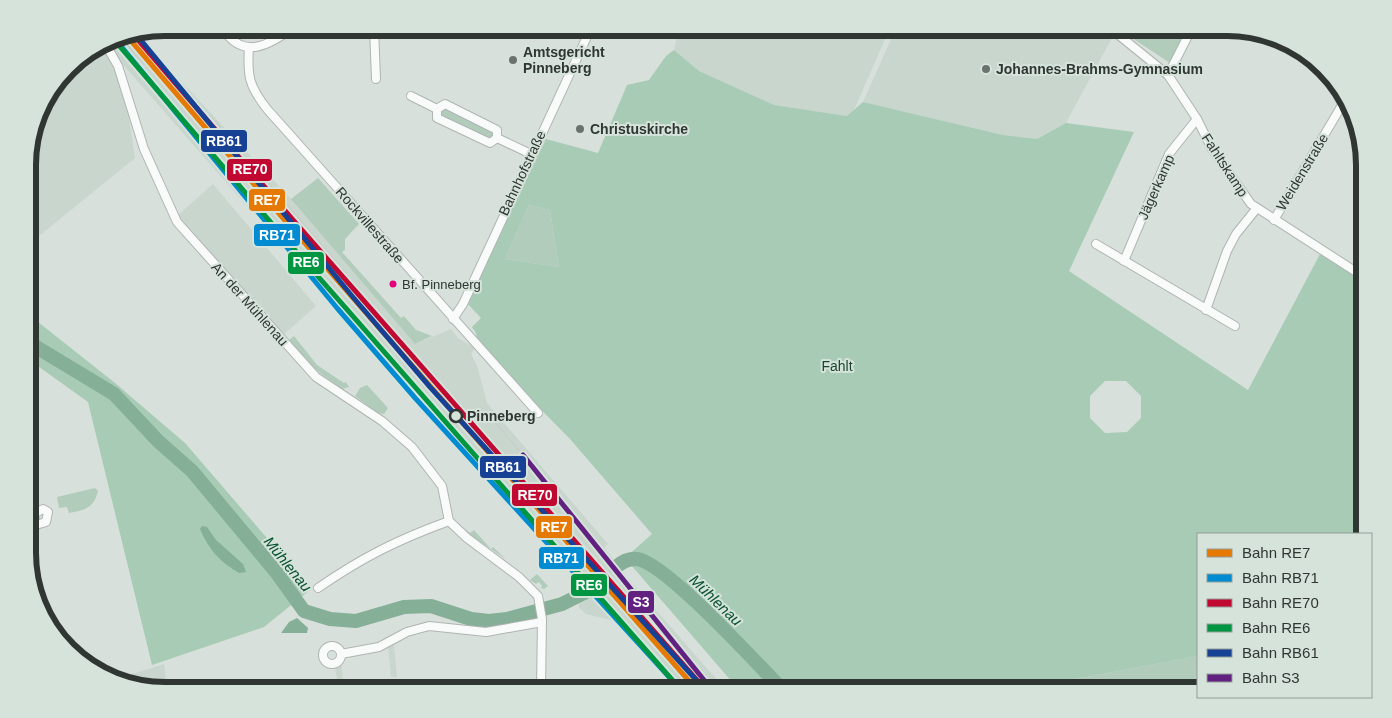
<svg xmlns="http://www.w3.org/2000/svg" width="1392" height="718" font-family="Arial,sans-serif">
  <style>
    .built { fill: #c8d6cd }
    .green { fill: #b2ccbc }
    .forest { fill: #a8cbb6; fill-rule: evenodd }
    .water { fill: #85af97 }
    .lines { fill: none; stroke-linecap: round; stroke-linejoin: round }
    .river { stroke: #85af97; stroke-width: 14 }
    .minor-casing { stroke: #afb5b1; stroke-width: 10 }
    .minor { stroke: #f9fafa; stroke-width: 8 }
    .tram { stroke: #c8cac8; stroke-width: 1 }
    .rail-casing { stroke: #c8cac8; stroke-width: 4.5 }
    .rail { stroke: #d5e3da; stroke-width: 2.5; stroke-dasharray: 8; stroke-linecap: butt }
    .rail-1-casing { stroke: #d5e3da; stroke-width: 9 }
    .rail-2-casing { stroke: #d5e3da; stroke-width: 9 }
    .rail-3-casing { stroke: #d5e3da; stroke-width: 9 }
    .rail-4-casing { stroke: #d5e3da; stroke-width: 9 }
    .rail-5-casing { stroke: #d5e3da; stroke-width: 9 }
    .rail-6-casing { stroke: #d5e3da; stroke-width: 9 }
    .rail-1 { stroke: #e57902; stroke-width: 5 }
    .rail-2 { stroke: #008bd2; stroke-width: 5 }
    .rail-3 { stroke: #c10831; stroke-width: 5 }
    .rail-4 { stroke: #009641; stroke-width: 5 }
    .rail-5 { stroke: #164194; stroke-width: 5 }
    .rail-6 { stroke: #622181; stroke-width: 5 }
    .poi-dot { fill: #6b726d; stroke: #d5e3da; stroke-width: 2 }
    .bus-dot { fill: #e5007d; stroke: #d5e3da; stroke-width: 2 }
    .stop-dot { fill: #d5e3da; stroke: #303632; stroke-width: 2.5 }
    .labels { text-anchor: middle; dominant-baseline: central; stroke-width: 4; stroke-linejoin: round; paint-order: stroke }
    .bus-label { font-size: 13px; fill: #303632; stroke: #d5e3da; text-anchor: start }
    .poi-label { font-size: 14px; font-weight: bold; fill: #303632; stroke: #d5e3da; text-anchor: start }
    .street-label { font-size: 14px; fill: #303632; stroke: #d5e3da }
    .park-label { font-size: 14px; fill: #19462e; stroke: #d5e3da }
    .stop-label { font-size: 14px; font-weight: bold; fill: #303632; stroke: #d5e3da; text-anchor: start }
    .water-label { font-size: 15px; font-style: italic; fill: #085131; stroke: #d5e3da }
    .rim { fill: none; stroke: #303632; stroke-width: 6 }
    .line-badge { stroke: #d5e3da; stroke-width: 2 }
    .badge-label { font-size: 14px; text-anchor: middle; font-weight: bold; fill: #fff }
  </style>
  <rect width="100%" height="100%" fill="#d8e0db"/>
  <g class="built">
    <path d="M679,28H890L854,110L847,116L773,105L699,71L674,50Z"/>
    <path d="M896,28H1102L1113,36L1066,123L1037,139L1003,135L863,102Z"/>
    <path d="M136,33L291,199L415,344L451,329L458,338L475,348L471,354L477,365L487,403L608,544L604,547L626,576L726,690H680L615,621L586,614L579,608L578,584L112,52L124,85L135,158L28,245V156L42,104L74,62L113,38Z"/>
    <path d="M213,184L316,306L282,336L178,220L177,216Z"/>
    <path d="M394,645L397,677H391L388,647Z"/>
    <path d="M341,662L344,686L338,687L335,667Z"/>
    <path d="M164,664L167,686L160,689L121,680L120,678Z"/>
  </g>
  <g class="green">
    <path d="M1134,28H1188L1170,63L1129,36Z"/>
    <path d="M446,107L494,132V136L487,139L441,117L440,110Z"/>
    <path d="M318,178L359,224L345,239V250L342,252L401,318L404,316L416,330L432,336L415,344L291,199Z"/>
    <path d="M529,205L550,210L559,267L505,259Z"/>
    <path d="M294,336L317,365L344,383L346,382L349,387L342,389L304,361L287,342Z"/>
    <path d="M367,385L388,408L384,414L378,413L355,396L360,388Z"/>
    <path d="M95,488L98,491C94,508 85,510 69,513L67,507L59,508L57,497Z"/>
    <path d="M465,529L470,533L474,530L491,549L493,547L506,559L467,533Z"/>
    <path d="M537,574L548,586L544,589L541,588L542,586L539,582L536,584L530,580Z"/>
    <path d="M1198,656V690H1028V688Z"/>
    <path d="M921,679L948,690H916Z"/>
    <rect x="610" y="683" width="31" height="7"/>
    <path d="M831,683L878,690H826Z"/>
  </g>
  <g class="forest">
    <path d="M674,50L699,71L774,105L847,116L863,102L1003,135L1037,139L1066,123L1134,132L1069,271L1248,390L1320,254L1364,281V534H1198V656L1028,688V690H948L921,679L916,690H878L831,683L826,690H739L625,558L652,534L570,439L478,346L476,333L472,327L481,318L466,302L546,139L598,153L627,85L649,80L666,56ZM529,205L550,210L559,267L505,259ZM1105,381H1126L1141,396V418L1127,432L1105,433L1090,418V396Z"/>
    <path d="M28,314L115,383L185,443L311,589L264,627L152,665L88,402L28,359Z"/>
  </g>
  <g class="water">
    <path d="M202,526L207,527L216,540L243,564L246,572L239,573C220,562 209,550 200,529Z"/>
    <path d="M297,618L308,628L307,633H281L289,622Z"/>
  </g>
  <g class="lines">
    <g class="river">
      <path d="M28,342L114,394L158,441L192,471L276,572L304,611L330,619L356,621L404,607L431,606L471,619L489,621L507,619L562,604L590,590"/>
      <path d="M616,567C622,562 628,558 637,559C665,562 759,666 783,690"/>
    </g>
    <g class="minor-casing">
      <g id="minor">
        <path d="M222,28C244,61 268,45 293,28"/>
        <path d="M374,28L376,79"/>
        <path d="M1110,28L1168,75L1197,119L1212,149L1251,204L1364,277"/>
        <path d="M105,43L118,66L144,149L177,222L316,377L382,421L412,447L442,486L449,521L467,538L519,577L538,596L542,619L541,690"/>
        <path d="M249,47C247,76 249,86 267,109L538,413"/>
        <path d="M1168,75L1192,28"/>
        <path d="M411,96L437,109"/>
        <path d="M437,109V118L490,143L497,138"/>
        <path d="M437,109L445,104L497,130V138"/>
        <path d="M497,138L531,154"/>
        <path d="M1274,220L1345,100"/>
        <path d="M1096,244L1235,326"/>
        <path d="M1124,261L1169,154L1197,119"/>
        <path d="M1206,310L1227,251L1236,234L1257,208"/>
        <path d="M453,319L463,304L591,28"/>
        <path d="M29,527L46,522L48,512L43,509L34,514L35,525"/>
        <path d="M318,588C363,557 397,540 449,521"/>
        <circle cx="332" cy="655" r="9"/>
        <path d="M341,654L379,647L407,632L429,626L486,632L542,622"/>
      </g>
    </g>
    <use href="#minor" class="minor"/>
    <path class="tram" d="M487,413L523,455"/>
    <g class="rail-casing">
      <g id="rail">
        <path d="M121,36L181,100"/>
        <path d="M210,118L346,276L384,327"/>
      </g>
    </g>
    <use href="#rail" class="rail"/>
    <g class="rail-1-casing">
      <path id="rail-1" d="M126,35L288,224L697,690"/>
    </g>
    <g class="rail-2-casing">
      <path id="rail-2" d="M116,40L337,308L416,399L681,690"/>
    </g>
    <g class="rail-3-casing">
      <path id="rail-3" d="M133,34L293,220L702,686"/>
    </g>
    <g class="rail-4-casing">
      <path id="rail-4" d="M117,43L279,232L681,690"/>
    </g>
    <g class="rail-5-casing">
      <path id="rail-5" d="M135,33L352,296L430,387L698,682"/>
    </g>
    <g class="rail-6-casing">
      <path id="rail-6" d="M523,455L712,690"/>
    </g>
    <use href="#rail-1" class="rail-1"/>
    <use href="#rail-2" class="rail-2"/>
    <use href="#rail-3" class="rail-3"/>
    <use href="#rail-4" class="rail-4"/>
    <use href="#rail-5" class="rail-5"/>
    <use href="#rail-6" class="rail-6"/>
  </g>
  <g class="poi-dot">
    <circle cx="513" cy="60" r="5"/>
    <circle cx="986" cy="69" r="5"/>
    <circle cx="580" cy="129" r="5"/>
  </g>
  <circle class="bus-dot" cx="393" cy="284" r="4.5"/>
  <circle class="stop-dot" cx="456" cy="416" r="6"/>
  <g class="labels">
    <g class="bus-label">
      <text x="402" y="284">Bf. Pinneberg</text>
    </g>
    <g class="poi-label">
      <text x="523" y="52">Amtsgericht<tspan x="523" dy="16">Pinneberg</tspan></text>
      <text x="996" y="69">Johannes-Brahms-Gymnasium</text>
      <text x="590" y="129">Christuskirche</text>
    </g>
    <g class="street-label">
      <text transform="translate(1225 165) rotate(57)">Fahltskamp</text>
      <text transform="translate(1302 172) rotate(-59)">Weidenstraße</text>
      <text transform="translate(522 173) rotate(-65)">Bahnhofstraße</text>
      <text transform="translate(1156 187) rotate(-66)">Jägerkamp</text>
      <text transform="translate(370 225) rotate(49)">Rockvillestraße</text>
      <text transform="translate(250 304) rotate(48)">An der Mühlenau</text>
    </g>
    <g class="park-label">
      <text x="837" y="366">Fahlt</text>
    </g>
    <g class="stop-label">
      <text x="467" y="416">Pinneberg</text>
    </g>
    <g class="water-label">
      <text transform="translate(288 564) rotate(51)">Mühlenau</text>
      <text transform="translate(716 600) rotate(44)">Mühlenau</text>
    </g>
  </g>
  <path d="M0 0H1392V718H0ZM165 36H1227A129 129 0 0 1 1356 165V553A129 129 0 0 1 1227 682H165A129 129 0 0 1 36 553V165A129 129 0 0 1 165 36Z" fill="#d5e3da" fill-rule="evenodd"/>
  <path class="rim" d="M165 36H1227A129 129 0 0 1 1356 165V553A129 129 0 0 1 1227 682H165A129 129 0 0 1 36 553V165A129 129 0 0 1 165 36Z"/>
  <g class="line-badge">
    <rect x="200" y="129" width="48" height="24" rx="5" fill="#164194"/>
    <rect x="226" y="158" width="47" height="24" rx="5" fill="#c10831"/>
    <rect x="248" y="188" width="38" height="24" rx="5" fill="#e57902"/>
    <rect x="253" y="223" width="48" height="24" rx="5" fill="#008bd2"/>
    <rect x="287" y="251" width="38" height="24" rx="5" fill="#009641"/>
    <rect x="479" y="455" width="48" height="24" rx="5" fill="#164194"/>
    <rect x="511" y="483" width="47" height="24" rx="5" fill="#c10831"/>
    <rect x="535" y="515" width="38" height="24" rx="5" fill="#e57902"/>
    <rect x="538" y="546" width="47" height="24" rx="5" fill="#008bd2"/>
    <rect x="570" y="573" width="38" height="24" rx="5" fill="#009641"/>
    <rect x="627" y="590" width="28" height="24" rx="5" fill="#622181"/>
  </g>
  <g class="badge-label">
    <text x="224" y="146">RB61</text>
    <text x="250" y="174">RE70</text>
    <text x="267" y="205">RE7</text>
    <text x="277" y="240">RB71</text>
    <text x="306" y="267">RE6</text>
    <text x="503" y="472">RB61</text>
    <text x="535" y="500">RE70</text>
    <text x="554" y="532">RE7</text>
    <text x="561" y="563">RB71</text>
    <text x="589" y="590">RE6</text>
    <text x="641" y="607">S3</text>
  </g>
  <rect x="1197" y="533" width="175" height="165" fill="#d5e3da" stroke="#939e97"/>
  <rect x="1207" y="549" width="25" height="8" fill="#e57902" stroke="#939e97"/>
  <text x="1242" y="558" font-size="15" fill="#303632">Bahn RE7</text>
  <rect x="1207" y="574" width="25" height="8" fill="#008bd2" stroke="#939e97"/>
  <text x="1242" y="583" font-size="15" fill="#303632">Bahn RB71</text>
  <rect x="1207" y="599" width="25" height="8" fill="#c10831" stroke="#939e97"/>
  <text x="1242" y="608" font-size="15" fill="#303632">Bahn RE70</text>
  <rect x="1207" y="624" width="25" height="8" fill="#009641" stroke="#939e97"/>
  <text x="1242" y="633" font-size="15" fill="#303632">Bahn RE6</text>
  <rect x="1207" y="649" width="25" height="8" fill="#164194" stroke="#939e97"/>
  <text x="1242" y="658" font-size="15" fill="#303632">Bahn RB61</text>
  <rect x="1207" y="674" width="25" height="8" fill="#622181" stroke="#939e97"/>
  <text x="1242" y="683" font-size="15" fill="#303632">Bahn S3</text>
</svg>
